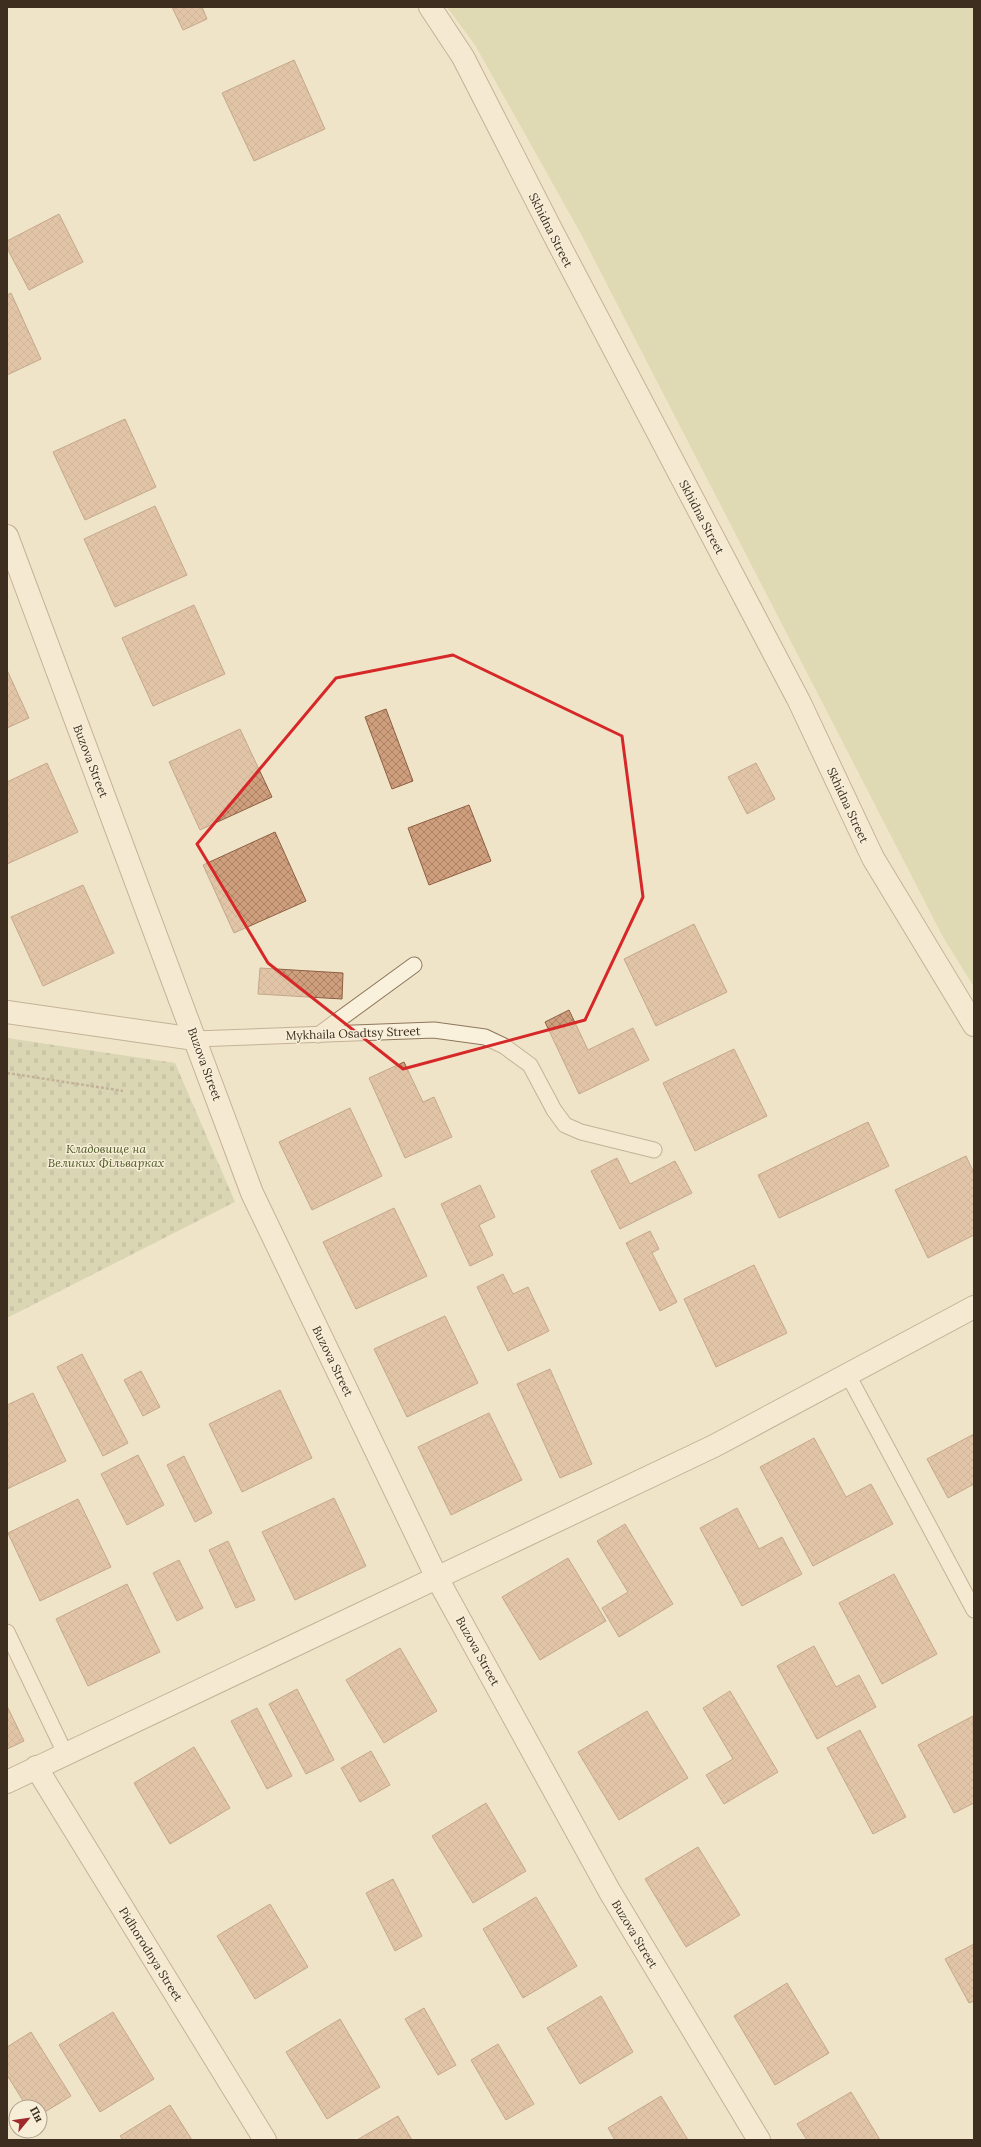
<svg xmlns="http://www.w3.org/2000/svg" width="981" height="2147" font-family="Lora,serif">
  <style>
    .cemetery { fill: url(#cemetery-stones) }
    .garden { fill: #c9cf9b }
    .building { fill: url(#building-cross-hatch); stroke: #8d5f41 }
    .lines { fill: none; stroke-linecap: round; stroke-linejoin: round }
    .service-casing { stroke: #8d765c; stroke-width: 17 }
    .minor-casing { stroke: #8d765c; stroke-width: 24 }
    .path { stroke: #8d765c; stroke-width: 2.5; stroke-dasharray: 3 2; stroke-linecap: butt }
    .service { stroke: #faf1dc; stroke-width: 15 }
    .minor { stroke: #faf1dc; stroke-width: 22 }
    .marked { fill: none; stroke: #d62828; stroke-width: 3; stroke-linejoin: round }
    .labels { text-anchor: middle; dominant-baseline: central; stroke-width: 3; stroke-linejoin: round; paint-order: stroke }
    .street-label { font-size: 12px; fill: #3d2e20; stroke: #f7eed8 }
    .park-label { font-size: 12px; font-style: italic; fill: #4d5a26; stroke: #f7eed8 }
  </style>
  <defs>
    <pattern id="cemetery-stones" width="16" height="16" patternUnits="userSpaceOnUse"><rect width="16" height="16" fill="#bfc49a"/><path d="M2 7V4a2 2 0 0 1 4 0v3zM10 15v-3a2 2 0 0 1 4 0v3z" fill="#9ca07d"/></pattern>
    <pattern id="building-cross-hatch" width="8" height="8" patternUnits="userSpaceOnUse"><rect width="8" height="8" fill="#cf9f7d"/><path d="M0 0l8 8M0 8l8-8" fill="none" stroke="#a98266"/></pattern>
  </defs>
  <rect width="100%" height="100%" fill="#f0e4c8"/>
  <path class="cemetery" d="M7,1038L175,1063L235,1202L7,1318Z"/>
  <path class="garden" d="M447,7H974V987L943,937L581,234L475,45Z"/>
  <g class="building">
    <path d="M172,7H202L207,19L183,30Z"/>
    <path d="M294,60L325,129L254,161L222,93Z"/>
    <path d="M59,214L83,262L29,290L7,248V241Z"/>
    <path d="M11,293L41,359L7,375V295Z"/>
    <path d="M125,419L156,487L85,520L53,452Z"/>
    <path d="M155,506L187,575L115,607L84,539Z"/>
    <path d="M194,605L225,674L153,706L122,638Z"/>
    <path d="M7,670L29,718L7,728Z"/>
    <path d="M386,709L413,781L392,789L365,717Z"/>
    <path d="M240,729L272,797L200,830L169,762Z"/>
    <path d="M47,763L78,832L7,864V782Z"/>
    <path d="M756,763L775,799L747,814L728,777Z"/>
    <path d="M469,805L491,861L429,885L408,828Z"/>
    <path d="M275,832L306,901L234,933L203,865Z"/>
    <path d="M83,885L114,953L43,986L11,917Z"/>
    <path d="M694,924L727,992L656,1026L624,959Z"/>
    <path d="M260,968L343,973L342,999L258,994Z"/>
    <path d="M569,1010L588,1050L633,1028L649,1060L579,1094L545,1022Z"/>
    <path d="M734,1049L767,1116L695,1151L663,1083Z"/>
    <path d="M404,1062L423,1102L434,1097L452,1137L405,1158L369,1078Z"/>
    <path d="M350,1108L382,1176L312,1210L279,1142Z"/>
    <path d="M868,1122L889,1166L779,1218L758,1175Z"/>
    <path d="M966,1156L974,1173V1235L928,1258L895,1190Z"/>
    <path d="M617,1158L630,1184L675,1161L692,1193L620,1229L591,1171Z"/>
    <path d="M480,1185L495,1217L479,1225L493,1255L470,1266L441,1204Z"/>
    <path d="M394,1208L427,1276L356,1309L323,1242Z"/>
    <path d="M650,1231L659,1249L652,1253L677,1302L660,1311L626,1243Z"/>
    <path d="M754,1265L787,1333L716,1367L684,1299Z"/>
    <path d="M503,1274L513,1294L528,1287L549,1331L508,1351L477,1287Z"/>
    <path d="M445,1316L478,1383L407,1417L374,1349Z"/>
    <path d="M82,1354L128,1443L103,1456L57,1367Z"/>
    <path d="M550,1369L592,1464L560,1478L517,1384Z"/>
    <path d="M141,1371L160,1407L143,1416L124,1380Z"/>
    <path d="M280,1390L312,1458L242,1492L209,1424Z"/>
    <path d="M33,1393L66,1461L7,1489V1405Z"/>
    <path d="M489,1413L522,1480L451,1515L418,1447Z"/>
    <path d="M974,1434V1484L948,1498L927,1459Z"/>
    <path d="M814,1438L846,1497L871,1484L893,1524L813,1566L760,1467Z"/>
    <path d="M138,1455L164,1505L127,1525L101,1474Z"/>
    <path d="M184,1456L212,1513L195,1522L167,1465Z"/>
    <path d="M334,1498L366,1566L295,1600L262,1532Z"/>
    <path d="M78,1499L111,1567L40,1601L8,1533Z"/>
    <path d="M737,1508L759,1549L782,1537L802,1574L742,1606L700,1528Z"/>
    <path d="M625,1524L673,1604L619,1637L602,1608L628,1592L597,1541Z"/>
    <path d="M228,1541L255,1600L236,1608L209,1550Z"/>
    <path d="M568,1558L606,1621L540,1660L502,1597Z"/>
    <path d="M179,1560L203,1608L177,1621L153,1573Z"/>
    <path d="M894,1574L937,1654L882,1684L839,1603Z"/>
    <path d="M127,1584L160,1652L88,1686L56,1619Z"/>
    <path d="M814,1646L836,1687L859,1675L876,1707L817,1739L777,1666Z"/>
    <path d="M400,1648L437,1711L384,1743L346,1680Z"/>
    <path d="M297,1689L334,1760L306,1774L269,1704Z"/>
    <path d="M730,1691L778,1772L724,1804L706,1775L733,1759L703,1708Z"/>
    <path d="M7,1706L24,1741L7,1749Z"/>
    <path d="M257,1708L292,1776L267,1789L231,1721Z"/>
    <path d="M647,1711L688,1778L619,1820L578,1752Z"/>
    <path d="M973,1716L974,1803L954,1813L918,1745Z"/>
    <path d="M860,1730L906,1817L873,1834L827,1748Z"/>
    <path d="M194,1747L230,1808L170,1844L134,1783Z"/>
    <path d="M371,1751L390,1785L360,1802L341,1768Z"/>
    <path d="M486,1803L526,1871L473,1903L432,1836Z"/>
    <path d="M698,1847L740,1915L686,1947L645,1879Z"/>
    <path d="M393,1879L422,1936L395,1951L366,1893Z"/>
    <path d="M536,1897L577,1966L523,1998L483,1929Z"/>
    <path d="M270,1904L308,1967L255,1999L217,1936Z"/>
    <path d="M974,1944V2001L969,2003L945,1959Z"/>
    <path d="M787,1983L829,2053L775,2085L734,2016Z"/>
    <path d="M601,1996L633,2052L580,2084L547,2028Z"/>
    <path d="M424,2008L456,2065L438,2075L405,2019Z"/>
    <path d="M113,2012L154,2079L100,2112L59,2045Z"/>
    <path d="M340,2019L380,2087L327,2119L286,2052Z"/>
    <path d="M31,2032L71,2096L40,2115V2107H27L7,2075V2047Z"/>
    <path d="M498,2044L534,2104L506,2120L471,2060Z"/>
    <path d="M851,2092L880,2140H807L797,2124Z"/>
    <path d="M661,2096L688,2140H615L608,2128Z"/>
    <path d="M170,2105L192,2140H123L120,2136Z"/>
    <path d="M398,2116L412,2140H357Z"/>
  </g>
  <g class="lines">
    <g class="service-casing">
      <g id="service">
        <path d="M318,1035L414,965"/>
        <path d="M195,1039L434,1030L485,1037L504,1046L530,1065L554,1110L565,1125L581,1132L654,1150"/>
        <path d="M848,1375L974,1610"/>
        <path d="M7,1632L65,1753"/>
      </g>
    </g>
    <g class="minor-casing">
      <g id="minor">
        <path d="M430,7L463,57L553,233L799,701L873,858L974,1025"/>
        <path d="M7,536L252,1193L437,1578L610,1892L759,2140"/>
        <path d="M7,1012L195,1039"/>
        <path d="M36,1767L265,2140"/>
        <path d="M7,1782L714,1446L974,1307"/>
      </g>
    </g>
    <path class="path" d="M7,1073L123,1091"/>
    <use href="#service" class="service"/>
    <use href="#minor" class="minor"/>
  </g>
  <path d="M0 0H981V2147H0ZM453,655L622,736L643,897L585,1020L403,1069L268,963L197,844L336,678Z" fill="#f0e4c8" fill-opacity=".55" fill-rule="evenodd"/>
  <path class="marked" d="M453,655L622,736L643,897L585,1020L403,1069L268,963L197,844L336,678Z"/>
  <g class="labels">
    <g class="street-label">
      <text transform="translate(551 230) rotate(63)">Skhidna Street</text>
      <text transform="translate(702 517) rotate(62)">Skhidna Street</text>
      <text transform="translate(91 761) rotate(69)">Buzova Street</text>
      <text transform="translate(848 805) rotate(65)">Skhidna Street</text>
      <text transform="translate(353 1033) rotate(-2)">Mykhaila Osadtsy Street</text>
      <text transform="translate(205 1064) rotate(70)">Buzova Street</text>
      <text transform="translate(333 1361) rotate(64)">Buzova Street</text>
      <text transform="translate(478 1651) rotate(61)">Buzova Street</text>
      <text transform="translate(635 1934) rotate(59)">Buzova Street</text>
      <text transform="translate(151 1954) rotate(58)">Pidhorodnya Street</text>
    </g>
    <g class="park-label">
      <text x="106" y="1148">Кладовище на<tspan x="106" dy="14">Великих Фільварках</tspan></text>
    </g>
  </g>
  <rect width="981" height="2147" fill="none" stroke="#3d2e20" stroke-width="16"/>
  <g transform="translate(28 2119) rotate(61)"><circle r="19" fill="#f7eed8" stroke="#ada18e"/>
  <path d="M0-3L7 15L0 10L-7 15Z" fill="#9e2a2b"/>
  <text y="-6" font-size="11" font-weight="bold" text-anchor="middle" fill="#3d2e20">Пн</text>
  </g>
</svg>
